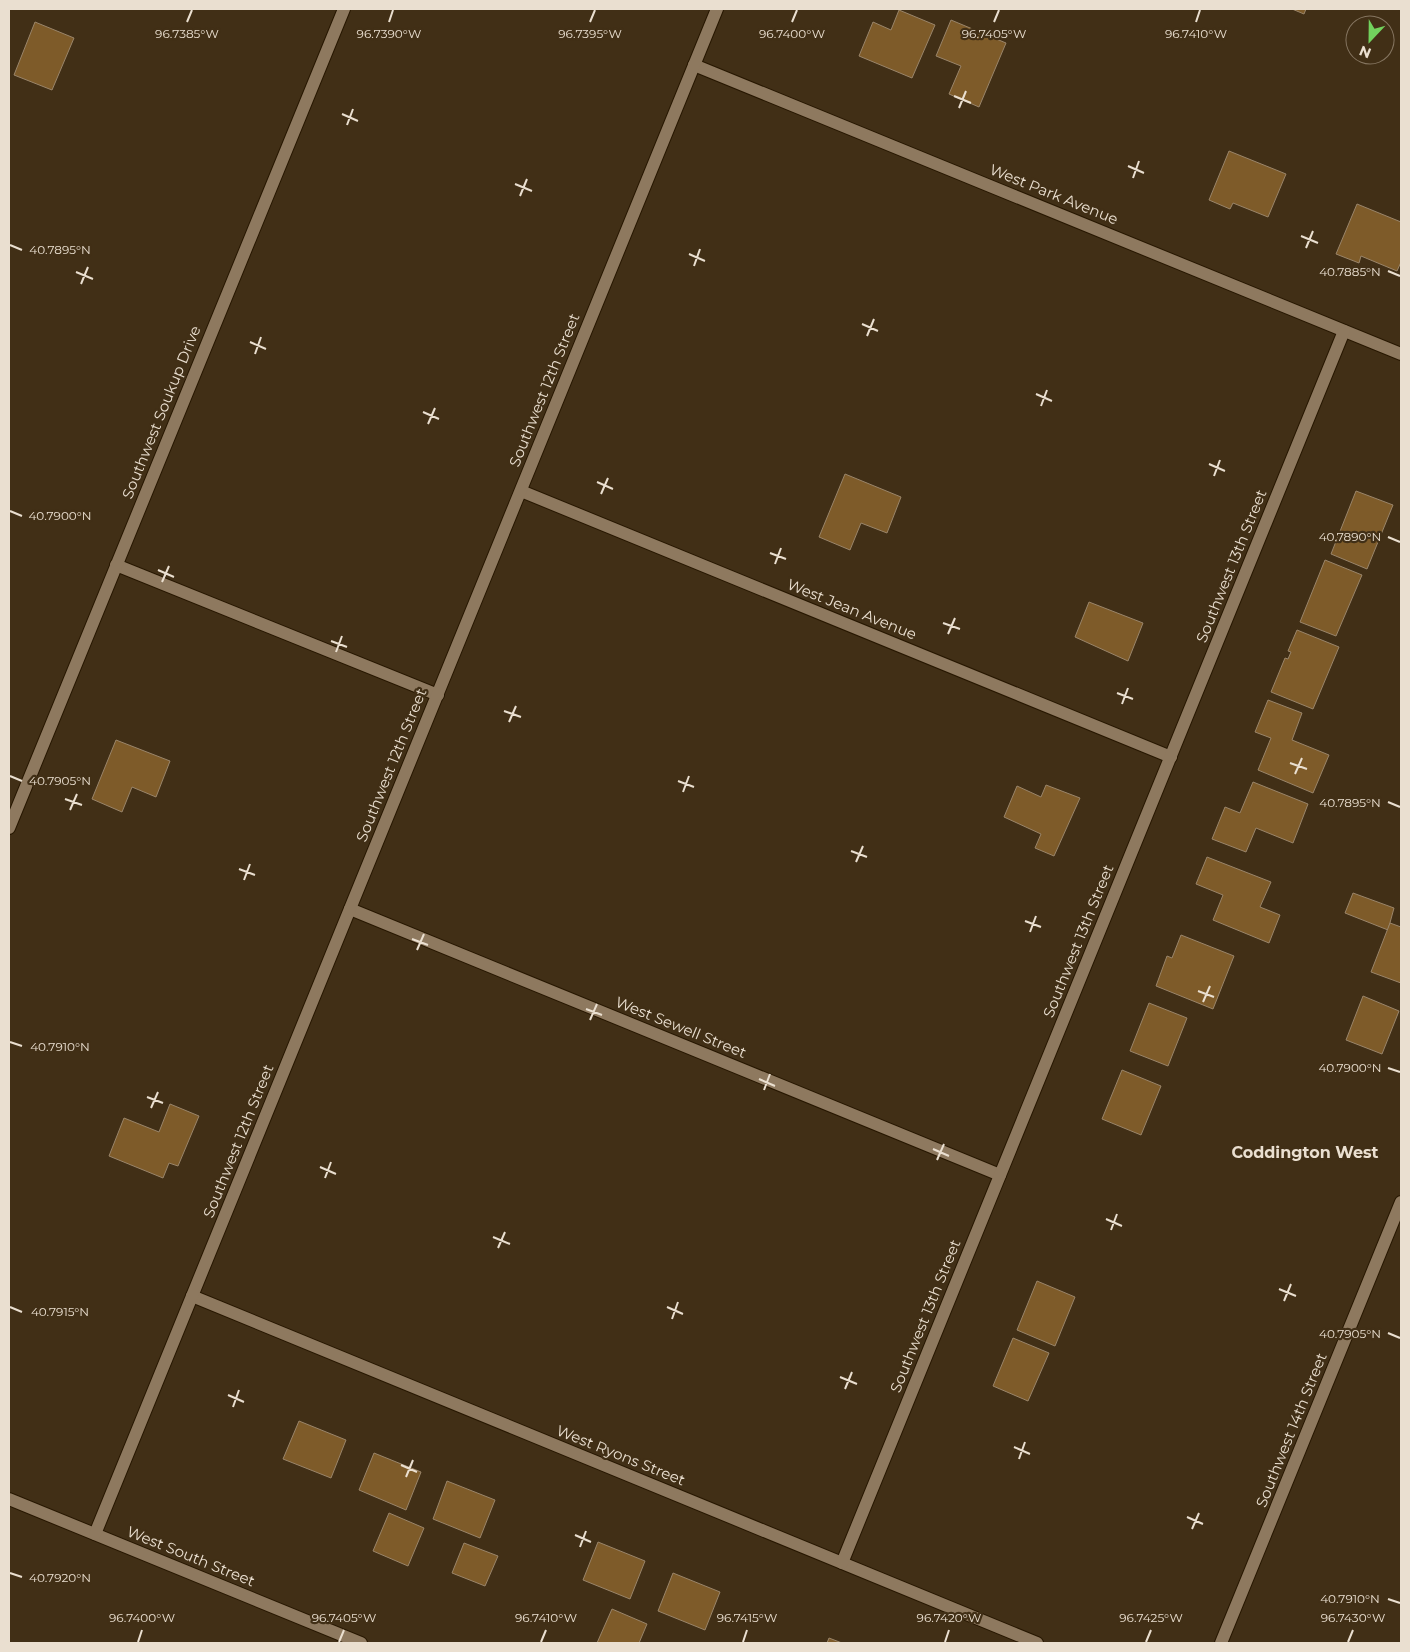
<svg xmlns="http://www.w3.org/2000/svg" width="1410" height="1652" font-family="Montserrat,sans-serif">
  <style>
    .building { fill: #7e5b29; stroke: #9a856a }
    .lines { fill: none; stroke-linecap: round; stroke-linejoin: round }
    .minor-casing { stroke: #271700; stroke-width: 14 }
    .minor { stroke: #8e795f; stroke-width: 12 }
    .ticks { fill: none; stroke: #eadfd0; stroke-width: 2 }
    .labels { text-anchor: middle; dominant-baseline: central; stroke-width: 4.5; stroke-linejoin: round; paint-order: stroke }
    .street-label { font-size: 15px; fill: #eadfd0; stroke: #412f16 }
    .neighbourhood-label { font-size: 16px; font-weight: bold; fill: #eadfd0; stroke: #412f16 }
    .ticks-label { font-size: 12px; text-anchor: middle; fill: #eadfd0; stroke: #412f16; stroke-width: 4.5; stroke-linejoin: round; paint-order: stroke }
  </style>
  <rect width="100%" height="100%" fill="#412f16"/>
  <g class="building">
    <path d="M1292,9H1306L1304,14Z"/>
    <path d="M899,10L935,25L912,78L859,56L873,22L891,30Z"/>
    <path d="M951,20L1006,43L979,107L949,94L961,66L936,56Z"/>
    <path d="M35,22L74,38L52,90L14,75Z"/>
    <path d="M1229,151L1286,174L1268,217L1233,203L1230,209L1209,200Z"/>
    <path d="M1357,204L1401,222V262L1397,271L1361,256L1359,263L1336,254Z"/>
    <path d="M845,474L901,497L887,533L861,523L850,550L819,537Z"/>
    <path d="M1356,491L1393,505L1367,569L1331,554Z"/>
    <path d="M1325,560L1362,575L1336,636L1300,622Z"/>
    <path d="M1089,602L1143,623L1128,661L1075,637Z"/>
    <path d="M1297,630L1339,647L1313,709L1271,692L1285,658L1288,659L1291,652L1288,651Z"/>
    <path d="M1268,700L1302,713L1292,740L1329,755L1313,793L1258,770L1271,738L1255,732Z"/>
    <path d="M116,740L170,761L156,797L132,787L122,812L92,799Z"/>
    <path d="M1253,782L1308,804L1293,843L1256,828L1246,852L1212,839L1225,807L1240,813Z"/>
    <path d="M1046,785L1080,798L1054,856L1035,848L1041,834L1004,817L1017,786L1041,797Z"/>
    <path d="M1207,857L1271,882L1260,907L1280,915L1269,943L1213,920L1223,895L1196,884Z"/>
    <path d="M1353,893L1394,908L1388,930L1345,913Z"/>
    <path d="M1390,923L1401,927V983L1371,972Z"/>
    <path d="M1181,935L1234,956L1213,1009L1156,986L1167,956L1172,958Z"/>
    <path d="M1363,996L1399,1011L1382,1054L1346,1040Z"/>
    <path d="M1149,1003L1187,1018L1168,1066L1130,1051Z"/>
    <path d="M1122,1070L1161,1086L1141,1135L1102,1119Z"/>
    <path d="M170,1104L199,1116L178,1166L169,1163L163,1178L109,1156L124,1118L159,1132Z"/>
    <path d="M1037,1281L1075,1297L1055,1346L1017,1330Z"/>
    <path d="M1013,1338L1049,1353L1028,1401L993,1386Z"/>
    <path d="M299,1421L346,1440L331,1478L283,1459Z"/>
    <path d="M374,1453L421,1472L406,1510L359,1490Z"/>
    <path d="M447,1481L495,1500L480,1538L433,1519Z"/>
    <path d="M389,1513L424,1528L408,1566L373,1551Z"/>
    <path d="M598,1542L645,1561L630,1599L583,1580Z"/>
    <path d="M464,1543L498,1556L485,1586L452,1573Z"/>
    <path d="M673,1573L720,1592L705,1630L658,1611Z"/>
    <path d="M612,1609L647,1624L639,1643H597Z"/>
    <path d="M829,1638L842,1643H827Z"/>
  </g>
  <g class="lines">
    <g class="minor-casing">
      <g id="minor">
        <path d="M694,65L1401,354"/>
        <path d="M521,491L1171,757"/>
        <path d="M116,565L438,695"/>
        <path d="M9,828L344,9"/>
        <path d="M350,909L1000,1175"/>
        <path d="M192,1296L1037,1643"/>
        <path d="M9,1499L361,1643"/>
        <path d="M95,1534L717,9"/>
        <path d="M842,1563L1344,331"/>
        <path d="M1221,1643L1401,1202"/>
      </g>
    </g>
    <use href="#minor" class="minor"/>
  </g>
  <path class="ticks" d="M187,22L192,10M389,22L393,10M590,22L595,10M792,22L797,10M994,22L999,10M1196,22L1200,10M954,96L971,103M959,108L966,91M342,114L358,121M347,125L353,109M1128,166L1144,173M1133,178L1139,161M515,184L532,191M520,196L527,179M1301,236L1318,243M10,245L22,250M1306,248L1313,231M689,254L705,261M694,266L700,249M1388,271L1400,276M76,272L93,279M81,284L88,267M862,324L878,331M867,336L874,319M250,342L266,349M255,354L261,337M1036,394L1052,401M1041,406L1047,390M423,412L439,419M428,424L435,408M1209,464L1225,471M1214,476L1220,460M597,482L613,489M601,494L608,478M10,511L22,516M1388,537L1400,542M770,553L786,559M775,564L781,548M158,570L174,577M162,582L169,566M943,623L960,629M948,634L955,618M331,641L347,647M336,652L342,636M1117,693L1133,699M1122,704L1128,688M504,711L521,717M509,722L516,706M1290,763L1307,769M1295,774L1302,758M10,776L22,781M678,781L694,787M683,792L689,776M65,799L82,805M1388,802L1400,807M70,810L77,794M851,851L867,857M856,862L863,846M239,869L255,875M244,880L250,864M1025,921L1041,927M1030,932L1036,916M412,939L428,945M417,950L424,934M1198,991L1214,997M1203,1002L1210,986M586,1009L602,1015M590,1020L597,1004M10,1042L22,1046M1388,1068L1400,1072M759,1079L775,1086M764,1090L770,1074M147,1097L163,1103M151,1108L158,1092M933,1149L949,1156M937,1160L944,1144M320,1167L336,1174M325,1178L331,1162M1106,1219L1122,1226M1111,1230L1117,1214M493,1237L510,1244M498,1248L505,1232M1279,1289L1296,1296M1284,1301L1291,1284M10,1307L22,1312M667,1307L683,1314M672,1319L678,1302M1388,1333L1400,1338M840,1377L857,1384M845,1389L852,1372M228,1395L244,1402M233,1407L239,1390M1014,1447L1030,1454M1019,1459L1025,1442M401,1465L417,1472M406,1477L413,1460M1187,1517L1203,1524M1192,1529L1199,1513M575,1535L591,1542M580,1547L586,1531M10,1573L22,1577M1388,1599L1400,1603M138,1642L142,1630M339,1642L344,1630M541,1642L546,1630M743,1642L747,1630M945,1642L949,1630M1146,1642L1151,1630M1348,1642L1353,1630"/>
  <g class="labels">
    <g class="street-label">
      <text transform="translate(1054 194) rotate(22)">West Park Avenue</text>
      <text transform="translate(544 390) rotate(-68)">Southwest 12th Street</text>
      <text transform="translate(161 412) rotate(-68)">Southwest Soukup Drive</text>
      <text transform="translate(1231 566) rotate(-68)">Southwest 13th Street</text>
      <text transform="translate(852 609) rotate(22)">West Jean Avenue</text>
      <text transform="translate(391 765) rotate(-68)">Southwest 12th Street</text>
      <text transform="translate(1078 941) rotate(-68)">Southwest 13th Street</text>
      <text transform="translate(681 1027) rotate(22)">West Sewell Street</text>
      <text transform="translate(238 1141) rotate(-68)">Southwest 12th Street</text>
      <text transform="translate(925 1316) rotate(-68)">Southwest 13th Street</text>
      <text transform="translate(1291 1430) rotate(-68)">Southwest 14th Street</text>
      <text transform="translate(621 1455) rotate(22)">West Ryons Street</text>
      <text transform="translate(191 1556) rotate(22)">West South Street</text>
    </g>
    <g class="neighbourhood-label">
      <text x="1305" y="1152">Coddington West</text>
    </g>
  </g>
  <g class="ticks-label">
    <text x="389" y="38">96.7390°W</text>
    <text x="590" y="38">96.7395°W</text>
    <text x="792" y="38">96.7400°W</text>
    <text x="1196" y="38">96.7410°W</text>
    <text x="187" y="38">96.7385°W</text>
    <text x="994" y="38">96.7405°W</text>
    <text x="60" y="254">40.7895°N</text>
    <text x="1350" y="276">40.7885°N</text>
    <text x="60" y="520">40.7900°N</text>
    <text x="1350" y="541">40.7890°N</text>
    <text x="60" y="785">40.7905°N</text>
    <text x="1350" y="807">40.7895°N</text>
    <text x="60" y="1051">40.7910°N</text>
    <text x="1350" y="1072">40.7900°N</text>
    <text x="60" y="1316">40.7915°N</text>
    <text x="1350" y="1338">40.7905°N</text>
    <text x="60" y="1582">40.7920°N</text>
    <text x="1350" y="1603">40.7910°N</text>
    <text x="142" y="1622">96.7400°W</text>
    <text x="344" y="1622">96.7405°W</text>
    <text x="546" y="1622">96.7410°W</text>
    <text x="747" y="1622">96.7415°W</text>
    <text x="949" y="1622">96.7420°W</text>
    <text x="1151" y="1622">96.7425°W</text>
    <text x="1353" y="1622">96.7430°W</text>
  </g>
  <rect width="1410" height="1652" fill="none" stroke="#eadfd0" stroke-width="20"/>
  <g transform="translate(1370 40) rotate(202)"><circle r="24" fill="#412f16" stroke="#857560"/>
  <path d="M0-4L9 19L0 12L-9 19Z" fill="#72d25d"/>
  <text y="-8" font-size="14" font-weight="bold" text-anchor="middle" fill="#eadfd0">N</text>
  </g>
</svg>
